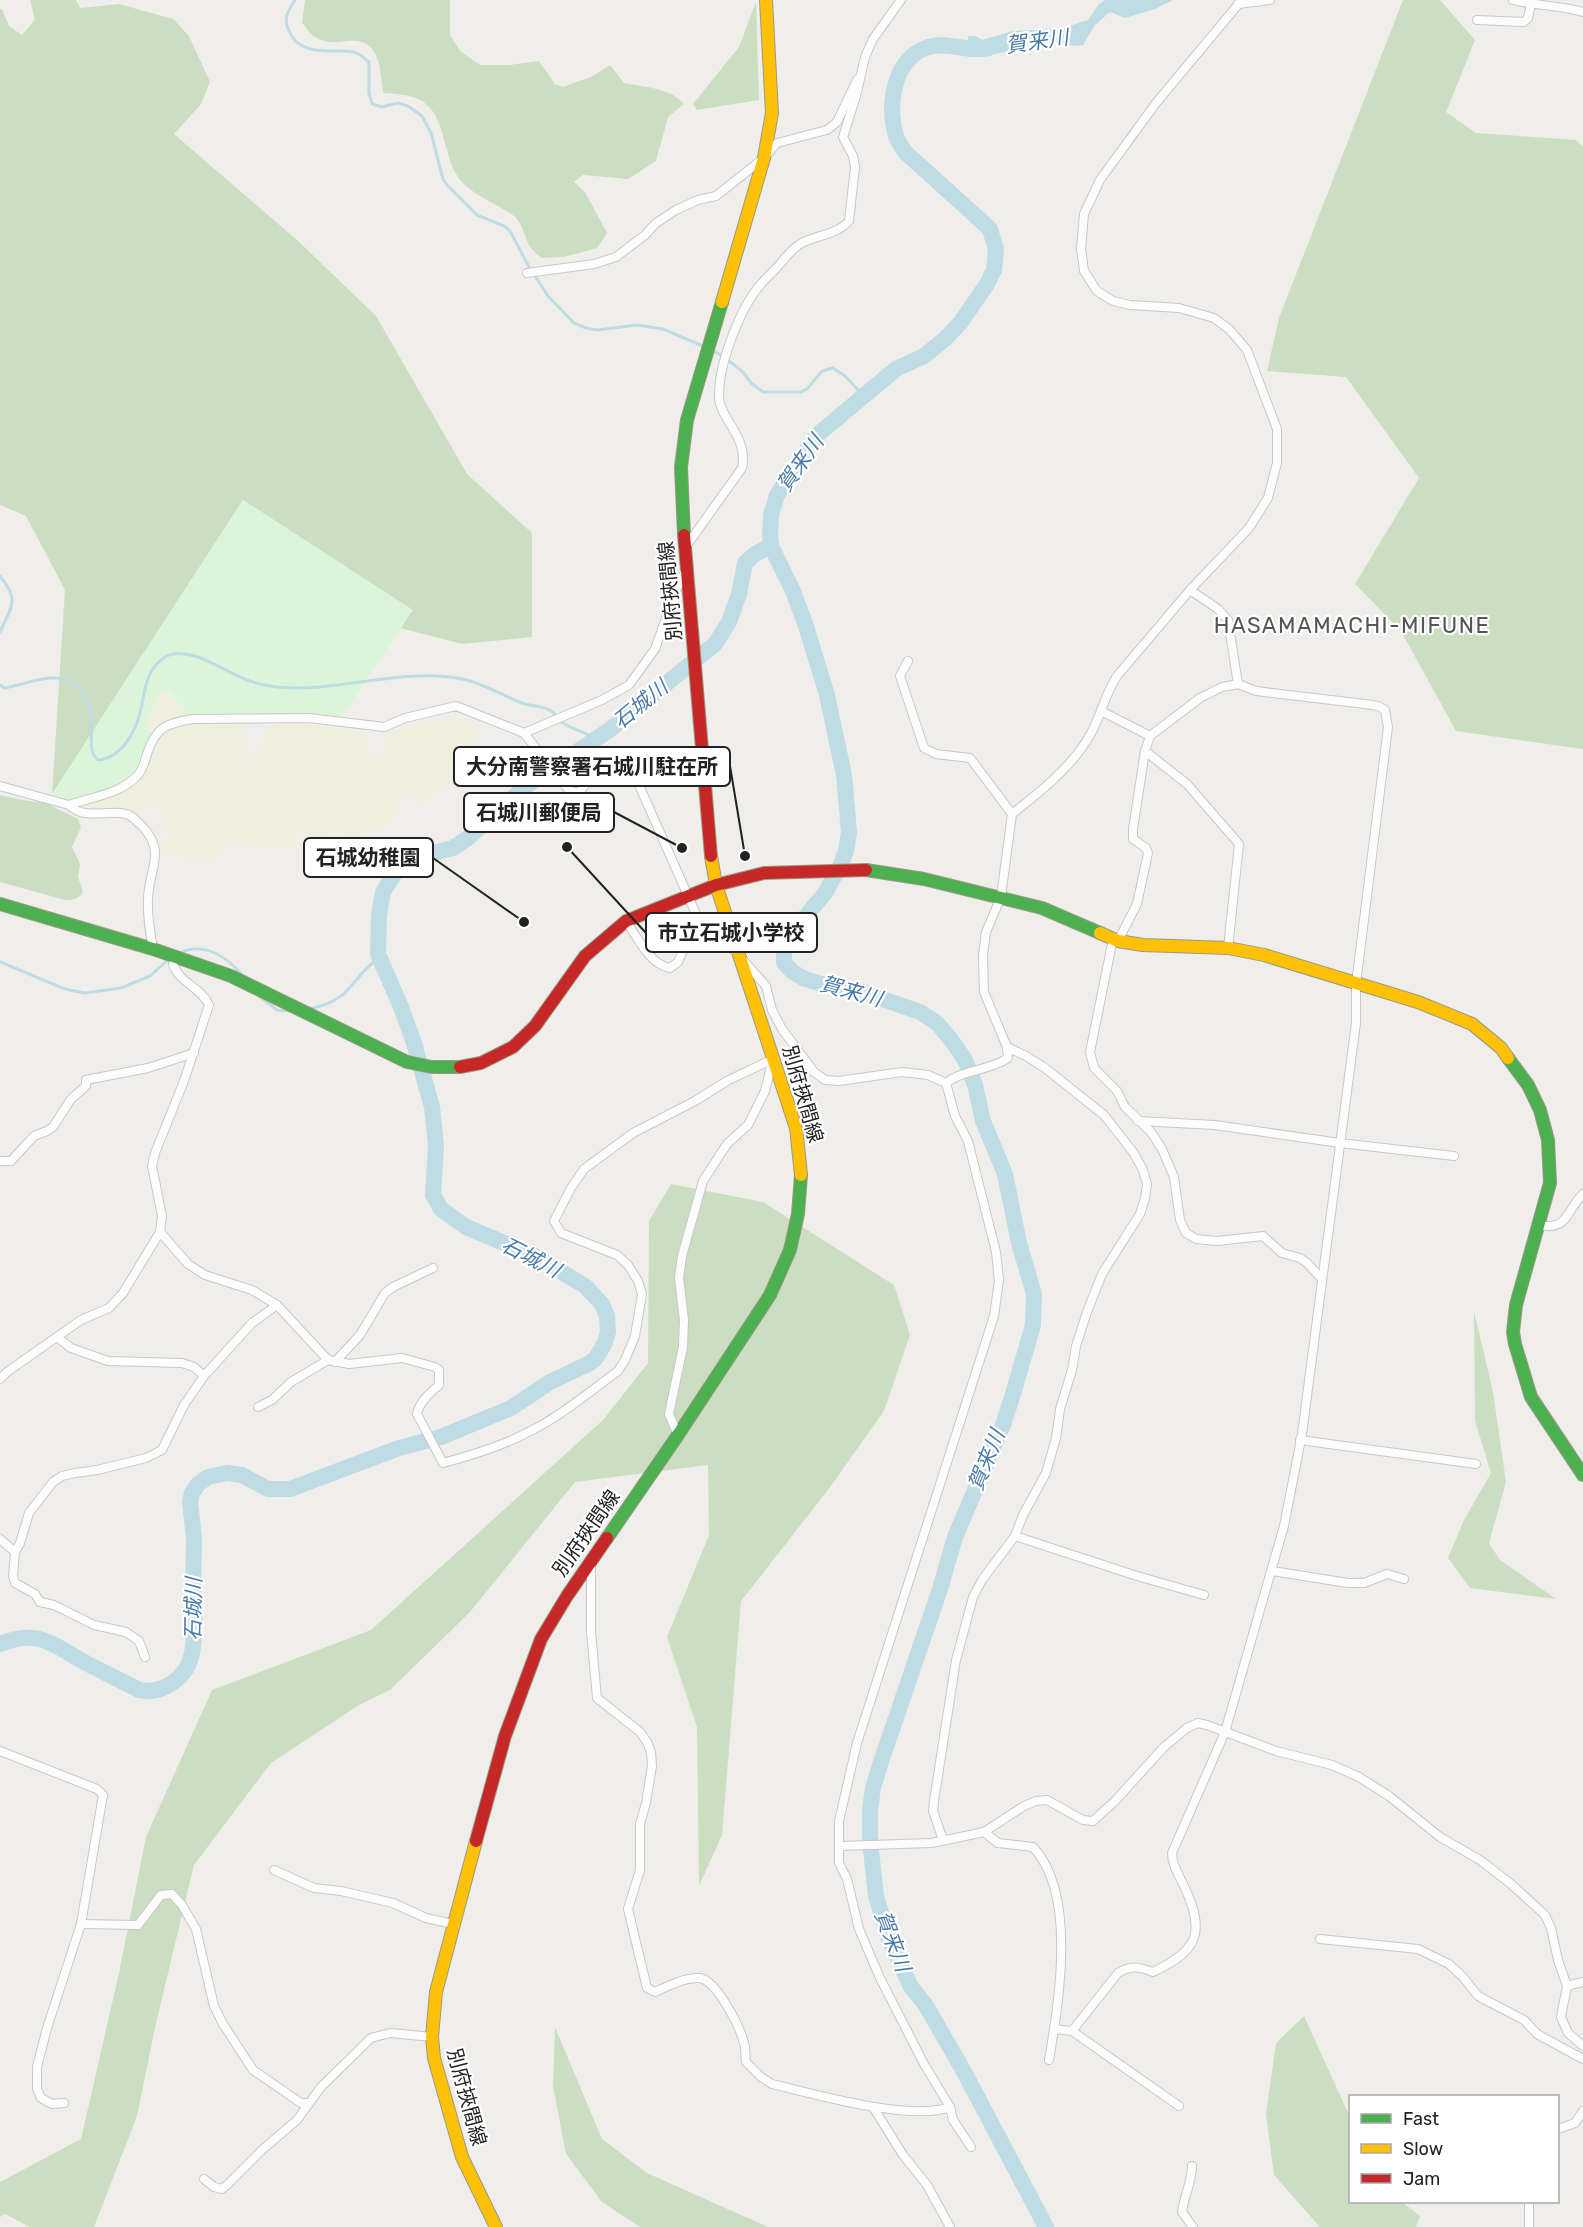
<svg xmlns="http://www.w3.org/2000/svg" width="1583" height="2227" font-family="Rubik,'Noto Sans JP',sans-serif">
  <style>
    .farmland { fill: #efefdf }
    .forest { fill: #cbdec1 }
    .park { fill: #daf5da }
    .water { fill: #bfdbe3 }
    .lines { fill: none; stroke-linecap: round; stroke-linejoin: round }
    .stream { stroke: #bfdbe3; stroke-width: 3 }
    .river { stroke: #bfdbe3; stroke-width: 16 }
    .street-casing { stroke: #c9c8c7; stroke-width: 10 }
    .fast-casing { stroke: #999a82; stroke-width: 14 }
    .slow-casing { stroke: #999a82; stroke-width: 14 }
    .jam-casing { stroke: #999a82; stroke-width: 14 }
    .street { stroke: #fdfcfc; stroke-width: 8 }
    .fast { stroke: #4caf50; stroke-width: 12 }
    .slow { stroke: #ffc107; stroke-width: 12 }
    .jam { stroke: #c62828; stroke-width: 12 }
    .labels { text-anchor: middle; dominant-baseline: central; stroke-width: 4.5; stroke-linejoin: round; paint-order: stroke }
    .street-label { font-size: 20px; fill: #222; stroke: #fff }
    .water-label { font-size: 21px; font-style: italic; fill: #4a7aab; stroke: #fff }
    .quarter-label { font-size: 22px; letter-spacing: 1.5px; fill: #555; stroke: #fff }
    .leader { fill: none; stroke: #222; stroke-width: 2 }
    .callout-dot { fill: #222; stroke: #fff; stroke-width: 2 }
    .callout { fill: #fff; stroke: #222; stroke-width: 2 }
    .callout-label { font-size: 21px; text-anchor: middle; font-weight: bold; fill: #222 }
  </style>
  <rect width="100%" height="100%" fill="#f0eeeb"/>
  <path class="farmland" d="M162,689L171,693L192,719L242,720L244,730V744L247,748L243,778L245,779L250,749L265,748V726L319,725L342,726L366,734L370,740L364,759L369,756L380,758L385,746L386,735L404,726L456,717L474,724L477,735L473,762L421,806L411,795L405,794L390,822L372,832L363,829L361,835L354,836L351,839L342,831L340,824L329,835H323L321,841L316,843L306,833L297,834L292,850L227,844L211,861L156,855L154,845L170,836L161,820L166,814L149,801L136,815H87L69,805L101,796L139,774L157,731L151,733L144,728L155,700Z"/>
  <g class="forest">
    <path d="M30,0H76L80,8L119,4L173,19L189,36L210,82L201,104L174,134L297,240L376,316L467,474L532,533V637L462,644L400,628L412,610L243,500L52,794L65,590L26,516L0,505V9H2L9,26L22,35L35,20Z"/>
    <path d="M305,0H450V35L460,51L480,65H509L539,61L555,84L563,87L593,76L610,65L624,83C644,87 671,88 684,104L668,117L656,161L628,179L583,175L574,182L585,192L607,233L597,248L564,257L541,258C538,255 534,252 531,248C524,238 524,225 514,216C496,203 475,197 460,180C453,171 450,161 447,150C436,107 430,95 383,93C380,67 380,37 347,41C335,43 325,43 315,37C310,34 306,27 302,23Z"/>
    <path d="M1403,0H1440L1475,40L1446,112L1476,133L1576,140L1583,147V749L1456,731L1401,631L1355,584L1419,478L1346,377L1267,371L1279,318Z"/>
    <path d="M756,2L759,100L697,110L693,104L739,47Z"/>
    <path d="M0,795L16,799L45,803L78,819L81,827L72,847L80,864L78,877L83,892C79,899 73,900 65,900L0,882Z"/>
    <path d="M671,1184L763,1202L894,1285L910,1335L884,1411L828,1490L741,1601L722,1835L699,1886L697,1727L667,1637L709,1535L708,1465L575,1482L470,1612L390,1690L359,1705L271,1763L194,1865L156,2023L137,2116L94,2227H30L5,2214L0,2217V2182L81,2139L119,1973L146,1837L212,1690L371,1630L603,1420L648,1363L649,1221Z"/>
    <path d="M1474,1311L1493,1392L1506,1482L1489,1543L1500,1560L1556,1599L1470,1588L1448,1558L1464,1520L1491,1473L1475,1421Z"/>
    <path d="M1304,2016L1350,2117V2202H1402L1420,2216L1416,2227H1320L1274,2175L1266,2114L1276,2043Z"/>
    <path d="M555,2027L602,2139L647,2173L768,2227H640L602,2202L566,2154L553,2086Z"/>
  </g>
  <path class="park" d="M243,500L413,610L339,721L192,719L171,693L162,690L155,700L144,728L151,733C146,747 143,765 131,775C120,785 84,799 70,800C64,800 57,797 52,794Z"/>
  <path class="water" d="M1105,0H1173L1155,9L1125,18L1110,12L1095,25L1083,45C1071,48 1059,41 1046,41C1031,41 1020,48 1005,52C994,55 980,54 968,52V36H976L982,40L1013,31L1060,29L1088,20L1099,4Z"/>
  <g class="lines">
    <g class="stream">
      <path d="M295,0C288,10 283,19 289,31C300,57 330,49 353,52C359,53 364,58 369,62V93L372,104L382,107L398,103L408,106L422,116L431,133L443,179L448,186L477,215L504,226L510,231L529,267L548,296L574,323L586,328L597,330L637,325L663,329L705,347"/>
      <path d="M711,350L723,356L743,372L751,383L763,392H801L807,389L822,371L833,368L845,376L864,396"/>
      <path d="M0,576C20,601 12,605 0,632"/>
      <path d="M0,685L5,688C20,685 36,679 51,678C82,676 92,704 92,729C91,740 89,752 98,760C122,758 136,731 141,709C145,690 146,669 165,657C188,643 228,674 250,681C258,684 268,686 277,687C338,693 400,667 462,679C484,683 504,697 525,704C533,706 544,706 551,711C555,713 557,718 560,721C571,729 585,733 597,738"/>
      <path d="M180,953C205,941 228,958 244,977"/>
      <path d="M0,962L65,989L85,993L121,988L150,976L169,959"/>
      <path d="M259,996L277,1010L293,1011"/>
      <path d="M308,1009C353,1001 349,979 379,958"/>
    </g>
    <g class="river">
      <path d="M989,48C969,53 948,41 928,47C893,59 887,105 896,136C898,142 902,147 905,152L990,229L996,250L994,270L987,284L961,322L945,339L924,356L896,369L816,436L777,495L771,515L770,535L771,546L793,591L806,626L827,695L844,775L849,832L846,851L841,864L825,893L790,935L784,952V963L793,972L803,978L821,984L857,990L920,1012L937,1023L952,1041L965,1060L975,1085L983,1121L1005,1174L1019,1243L1034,1294L1033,1325L1013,1394L1003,1425L955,1537L940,1589L882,1759L873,1788L870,1810V1841L876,1896L888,1937L911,1987L925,2004L962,2068L1046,2227"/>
      <path d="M0,1644C39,1628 53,1645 86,1663C103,1672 122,1681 139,1690C163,1695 188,1677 192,1653C195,1638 194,1621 195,1605L193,1600L194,1538L190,1502L192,1493L198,1484L208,1477L227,1473L242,1475L268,1489H290L399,1448L441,1437L511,1408L550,1382L590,1363L596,1358L605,1343L608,1332L607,1316L602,1304L585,1286L535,1256L466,1227L441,1209L433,1195L436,1146L432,1107L414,1043L401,1007L378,954L379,915L383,892L399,867L411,858L453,848L468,838L526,786L608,731L715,644L729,622L739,594L745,563L755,554L771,546"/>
    </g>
    <g class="street-casing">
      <g id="street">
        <path d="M1513,0C1536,6 1560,5 1583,12"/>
        <path d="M1238,4L1270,0"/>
        <path d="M1477,20L1524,22L1528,18L1531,4"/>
        <path d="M527,273L594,264L616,257L645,235L656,223L676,210L698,200L716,196L764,158L777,143L827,130L837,122L857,80"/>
        <path d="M685,548L742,468C749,436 718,418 719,395C719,363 740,308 761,284C767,277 774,271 780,264C786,257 791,250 800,244C815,235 837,235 849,221L855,167L853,156L843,137L856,96L865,57L873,39L901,0"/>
        <path d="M1190,590L1218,609L1228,620L1238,684"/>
        <path d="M908,661L900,676L924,748L936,754L970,758L1012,814"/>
        <path d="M1101,711L1150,736"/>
        <path d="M524,733L602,700L629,685L655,649L675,593L686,569"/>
        <path d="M1145,751L1187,784L1239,844L1228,948"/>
        <path d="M0,786L69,805C86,821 106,809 126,814C132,815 136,821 141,825C167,851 149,869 148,898C147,916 150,932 153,949"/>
        <path d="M69,805C92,797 121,794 138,775C143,769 145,761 147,754C156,727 165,724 192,719L309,718L384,727L405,718L456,706L524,733L567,788L573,792H579L607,759L626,765L635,776L700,923L737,953L766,986L772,1010L782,1029L814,1072L825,1080L839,1081L902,1072L928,1075L946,1083L955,1116L968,1141L996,1252L999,1280L994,1316L857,1743L839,1821V1863L847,1879L859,1929L880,1978L924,2064L950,2107L953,2120L971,2147"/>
        <path d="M626,921C637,937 650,965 670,968L678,962L689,936L702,924"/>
        <path d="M1113,939L1090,1052L1094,1068L1117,1091L1125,1107L1151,1132L1162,1149L1174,1177L1180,1220L1186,1233L1196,1239L1217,1241L1263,1236L1282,1253L1300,1258L1307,1263L1322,1279"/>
        <path d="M946,1083C964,1069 989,1071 1008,1058L1007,1047L984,992L983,955L986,932L1001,897L1012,814C1040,792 1073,766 1090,735C1101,716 1105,694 1117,676L1190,590L1249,528L1268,498L1277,463V429L1247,350L1229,329L1214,318L1179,308L1130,305L1113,301L1097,291L1084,271L1081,249L1084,214L1100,180L1156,103L1242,0"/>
        <path d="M1138,1121L1215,1125L1340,1143L1454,1156"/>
        <path d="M0,1161H11L34,1136L47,1131L53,1127L71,1099L86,1086V1080L148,1068L194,1053"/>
        <path d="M1537,1225C1570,1231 1566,1210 1583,1194"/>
        <path d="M160,1232L188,1264L205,1275L252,1290L277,1305L328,1360L349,1364L402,1358L435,1367L439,1370V1385C429,1394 420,1401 417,1414L443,1463C476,1454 508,1444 538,1427C565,1413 593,1389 618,1371L625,1360L635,1336L642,1294L638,1281L628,1265L617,1255L561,1233L554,1221L571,1188L584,1169L633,1133L695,1101L727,1081L773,1059"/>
        <path d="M57,1337L71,1348L108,1361L182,1363L194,1367L204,1376"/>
        <path d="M335,1362L360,1335L385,1293L393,1287L433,1268"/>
        <path d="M0,1379L7,1372L81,1320L109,1308L123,1293L160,1232L162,1216L152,1166L155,1153L184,1081L209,1005C201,987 179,983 173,964L176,957"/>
        <path d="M258,1407L272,1400L291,1382L328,1360"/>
        <path d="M678,1435L669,1414L683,1347L684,1320L679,1278L682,1256L703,1181L727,1144L748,1125L765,1091L773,1059"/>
        <path d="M1300,1440L1476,1464"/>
        <path d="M1015,1536L1137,1576L1204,1595"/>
        <path d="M0,1539L15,1552"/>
        <path d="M591,1561V1632L597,1698L640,1732L647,1742L651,1752L652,1766L646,1803L640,1824V1870L628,1909L647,1988L655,1992C668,1986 685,1977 700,1978C717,1981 740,2027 744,2043C746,2048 745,2056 746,2062L761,2077L772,2084C814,2094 911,2122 950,2107"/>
        <path d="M1272,1571L1348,1583H1364L1387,1574L1404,1579"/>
        <path d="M145,1657L139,1641L126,1632L94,1625L54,1605L40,1602L35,1594L15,1583L13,1576L15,1552L20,1543L29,1513L53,1482L62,1476L75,1473L97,1470L146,1458L162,1450L184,1405L204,1376L252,1323L277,1305"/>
        <path d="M0,1751L97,1789L103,1795L81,1924L47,2028L37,2067V2089L41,2098L52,2104L64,2103"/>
        <path d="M984,1832L998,1843L1033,1847C1077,1894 1059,2001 1049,2060"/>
        <path d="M943,1840L933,1811L934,1801L956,1660L973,1597L982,1580L1015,1536L1023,1515L1046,1473L1056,1438L1060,1409L1072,1370L1076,1346L1087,1312L1102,1274L1140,1214L1145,1198L1147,1184L1143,1170L1133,1152L1104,1115L1045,1068L1026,1056L1007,1047"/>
        <path d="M839,1846L932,1843L984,1832L1024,1806L1036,1801L1047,1800L1083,1820L1093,1821L1115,1801L1164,1747L1187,1728L1198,1723L1207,1725L1276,1751L1332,1765L1359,1777L1389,1796L1440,1837L1480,1860L1511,1884L1545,1915L1551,1928L1558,1960L1567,1986L1561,2017L1568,2033L1583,2046"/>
        <path d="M274,1870L314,1888L341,1891L393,1903L426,1918L453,1924"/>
        <path d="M81,1924L138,1925L161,1895L172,1894L182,1905L196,1929L214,2006L223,2024L253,2070L301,2103H309"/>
        <path d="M1320,1939L1418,1949L1449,1964L1463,1977L1478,1996L1524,2020L1537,2034L1583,2059"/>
        <path d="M1567,1986L1583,1982"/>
        <path d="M1054,2029L1072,2031L1179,2106"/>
        <path d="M1072,2031L1118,1973C1131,1965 1140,1967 1153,1972C1197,1951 1206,1934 1185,1888C1180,1877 1172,1866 1172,1853L1225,1732L1284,1526L1302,1434L1356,1023V984L1388,727L1385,710L1378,706L1365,704L1256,691L1238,684L1222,687L1200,698L1150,736L1145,751L1133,829V839L1146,848L1148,853L1137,904L1118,941"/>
        <path d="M873,2107L903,2155L927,2185L950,2227"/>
        <path d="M1558,2129L1575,2123L1583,2111"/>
        <path d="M1192,2166C1192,2182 1184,2196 1182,2212L1193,2227"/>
        <path d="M204,2179L214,2187L222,2189L227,2185L262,2150L297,2120L321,2087L371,2038L390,2033L432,2037"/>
        <path d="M1529,2227V2202"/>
      </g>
    </g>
    <g class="fast-casing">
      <g id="fast">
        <path d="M684,535L681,467L687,420L722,302"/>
        <path d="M866,870L924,879L1042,908L1100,933"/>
        <path d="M0,904L153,949L231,976L407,1062L432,1067H460"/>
        <path d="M1508,1058L1528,1085L1540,1110L1548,1140L1550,1183L1516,1305L1513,1332L1515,1344L1531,1397L1583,1475"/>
        <path d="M607,1538L678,1435L770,1295L790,1250L798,1214L801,1175"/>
      </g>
    </g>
    <g class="slow-casing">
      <g id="slow">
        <path d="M722,302L764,158L772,113L766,0"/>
        <path d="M711,856L716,885L796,1128L801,1175"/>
        <path d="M1100,933L1118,941L1143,945L1228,948L1264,955L1418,1002L1472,1024L1501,1048L1508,1058"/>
        <path d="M476,1841L436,1992L432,2037L434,2058L462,2157L496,2227"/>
      </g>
    </g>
    <g class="jam-casing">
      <g id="jam">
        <path d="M684,535L711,856"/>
        <path d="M460,1067L481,1063L513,1047L535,1026L585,956L626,921L716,885L764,873L866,870"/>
        <path d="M476,1841L505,1736L541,1639L567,1596L607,1538"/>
      </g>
    </g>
    <use href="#street" class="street"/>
    <use href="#fast" class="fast"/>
    <use href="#slow" class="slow"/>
    <use href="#jam" class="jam"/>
  </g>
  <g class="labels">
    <g class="street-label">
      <text transform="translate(670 591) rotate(-95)">別府挾間線</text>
      <text transform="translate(803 1094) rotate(74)">別府挾間線</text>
      <text transform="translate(586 1533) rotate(-55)">別府挾間線</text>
      <text transform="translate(467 2097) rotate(75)">別府挾間線</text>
    </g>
    <g class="water-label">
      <text transform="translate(1037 41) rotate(-8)">賀来川</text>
      <text transform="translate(800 463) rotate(-55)">賀来川</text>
      <text transform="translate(640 704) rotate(-39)">石城川</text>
      <text transform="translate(851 991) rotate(15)">賀来川</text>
      <text transform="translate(531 1257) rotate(27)">石城川</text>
      <text transform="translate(986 1460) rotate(-68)">賀来川</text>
      <text transform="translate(193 1609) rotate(-89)">石城川</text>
      <text transform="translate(893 1941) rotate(69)">賀来川</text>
    </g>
    <g class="quarter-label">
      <text x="1352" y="625">HASAMAMACHI-MIFUNE</text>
    </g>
  </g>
  <path class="leader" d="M745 856L730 766M682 848L614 812M524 922L433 858M567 847L646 933"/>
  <g class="callout-dot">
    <circle cx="745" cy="856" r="6"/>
    <circle cx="682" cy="848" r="6"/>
    <circle cx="524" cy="922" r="6"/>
    <circle cx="567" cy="847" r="6"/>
  </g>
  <g class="callout">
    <rect x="454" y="747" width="276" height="39" rx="6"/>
    <rect x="464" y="793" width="150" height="39" rx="6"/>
    <rect x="304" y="838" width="129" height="39" rx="6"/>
    <rect x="646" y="913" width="171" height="39" rx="6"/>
  </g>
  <g class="callout-label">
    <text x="592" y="774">大分南警察署石城川駐在所</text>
    <text x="539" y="820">石城川郵便局</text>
    <text x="368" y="865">石城幼稚園</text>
    <text x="731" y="940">市立石城小学校</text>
  </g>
  <rect x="1349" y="2095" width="210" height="108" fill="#ffffff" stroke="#a7a7a7" stroke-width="1.5"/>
  <rect x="1361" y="2114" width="30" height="9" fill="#4caf50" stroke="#a7a7a7" stroke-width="1.5"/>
  <text x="1403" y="2125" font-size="18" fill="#222222">Fast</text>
  <rect x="1361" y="2144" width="30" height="9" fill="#ffc107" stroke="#a7a7a7" stroke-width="1.5"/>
  <text x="1403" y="2155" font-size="18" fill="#222222">Slow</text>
  <rect x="1361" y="2174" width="30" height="9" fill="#c62828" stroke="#a7a7a7" stroke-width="1.5"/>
  <text x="1403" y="2185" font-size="18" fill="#222222">Jam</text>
</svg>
